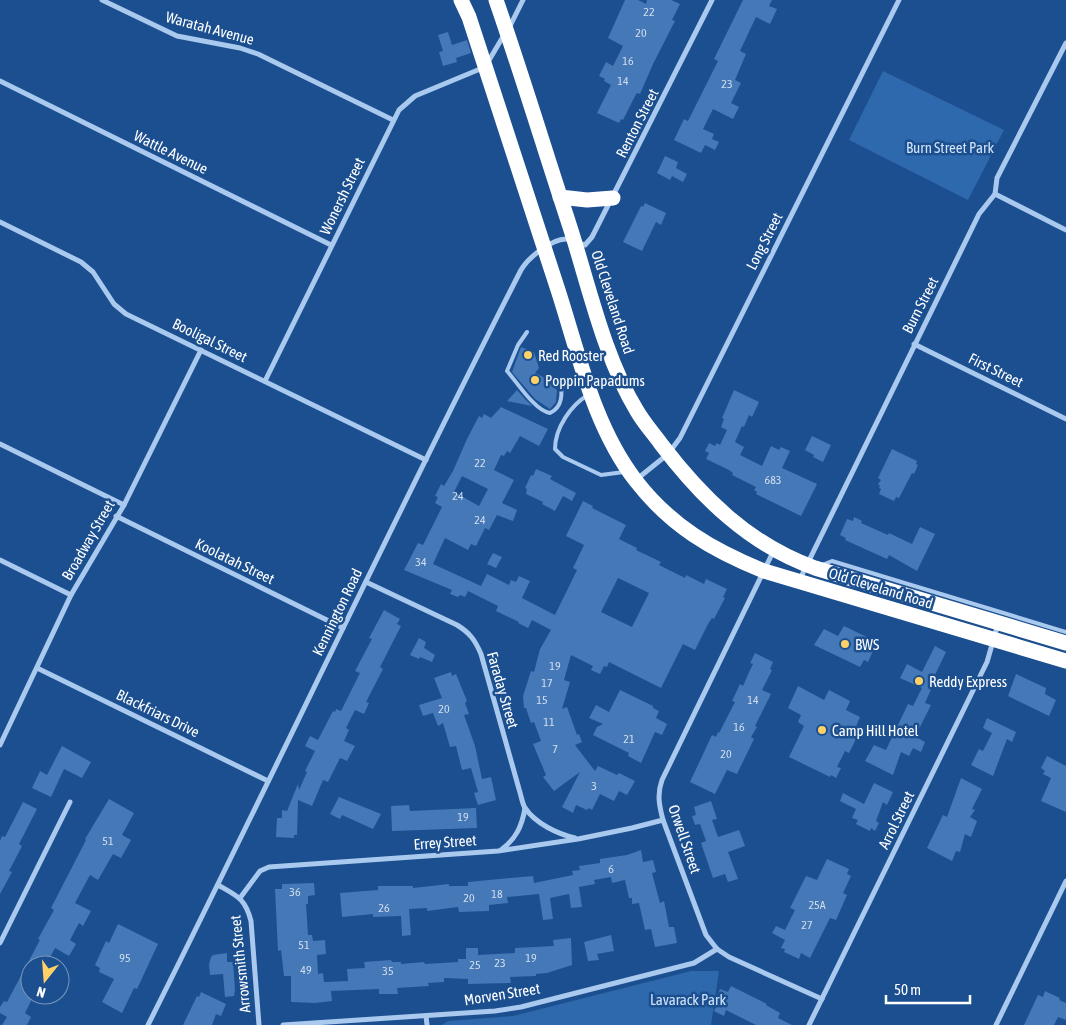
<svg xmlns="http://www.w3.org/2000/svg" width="1066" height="1025" font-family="'Asap Condensed',sans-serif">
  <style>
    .green { fill: #2e69ad }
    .building { fill: #4478b7; fill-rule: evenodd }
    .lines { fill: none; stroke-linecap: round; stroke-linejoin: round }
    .lane { stroke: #a9c9ee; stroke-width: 4 }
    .street { stroke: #a9c9ee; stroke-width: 5 }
    .highway { stroke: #fff; stroke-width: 15 }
    .poi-dot { fill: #ffd166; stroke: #1b4f8f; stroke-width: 2 }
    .labels { text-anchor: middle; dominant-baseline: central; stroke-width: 5; stroke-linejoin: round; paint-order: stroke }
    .number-label { font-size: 12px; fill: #d0dded }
    .street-label { font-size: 15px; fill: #fff; stroke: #1b4f8f }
    .park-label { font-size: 15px; fill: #cfe3fa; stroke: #1b4f8f }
    .poi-label { font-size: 15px; fill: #fff; stroke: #1b4f8f; text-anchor: start }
  </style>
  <rect width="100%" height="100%" fill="#1b4f8f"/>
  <g class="green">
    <path d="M883,71L1004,130L968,200L849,140Z"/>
    <path d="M691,971H719L711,1025H442L448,1021L513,1016Z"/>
  </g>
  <g class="building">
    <path d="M625,0H638L646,4L647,0H671L680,4L672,20L675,21L653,64L640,94L637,93L635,96L623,120L621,119L619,123L597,113L611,85L604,81L605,79L599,76L606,62L613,66L623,46L608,38Z"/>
    <path d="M743,0H772L769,6L777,9L770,24L756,17L740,51L746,54L735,80L741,83L731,103L739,107L733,119L713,109L703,129L714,134L712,139L719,142L715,150L705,145L701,153L674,140L684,119L688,121L718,61L714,59Z"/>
    <path d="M448,32L452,45L467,40L471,53L456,58L457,62L443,66L439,52L443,51L438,35Z"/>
    <path d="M665,156L678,162L676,168L687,174L683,182L672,176L670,180L657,173Z"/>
    <path d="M645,203L666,213L661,225L656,222L642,251L623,242L641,206L643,207Z"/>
    <path d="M521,347L534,352L539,368L535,373L543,377L557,390L556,402L550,409L535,399L512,372Z"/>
    <path d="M517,390L524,398L532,406L507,401Z"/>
    <path d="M734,390L759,402L752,417L749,415L744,427L742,426L735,442L744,447L740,455L762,466L771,446L779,450L781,447L790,451L782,468L817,484L801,516L756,494L757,492L754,490L756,487L732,475L733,473L729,470L706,459L709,453L705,451L709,443L715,446L717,443L720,445L727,430L721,427L724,419L722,418Z"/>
    <path d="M501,407L548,429L539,446L520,436L510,453L507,451L504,456L501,455L494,470L514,480L502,503L517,510L513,521L497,515L489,530L485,528L476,546L471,544L468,550L445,538L433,564L481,586L487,574L509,585L511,580L516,582L519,576L530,581L522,598L555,615L577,570L573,568L584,545L566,536L583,501L593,506L592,508L626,525L619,539L637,548L636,550L661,562L659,565L685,578L686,575L704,584L706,579L727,589L723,597L725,598L714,619L712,618L708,624L695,650L683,644L661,688L609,662L607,667L604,666L600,674L591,670L593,666L571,655L564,680L570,682L562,709L567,707L577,735L579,734L582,742L575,745L595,771L598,766L617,775L619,773L635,781L627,795L619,791L614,801L600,794L592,810L589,808L587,810L576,805L573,813L562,807L580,772L554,791L543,777L546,775L533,744L541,741L534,722L531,723L526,708H524L523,696L531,671L534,672L540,649L551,630L532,620L528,628L518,623L519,622L496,611L498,606L468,591L465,597L460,595L458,597L450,594L452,590L404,570L418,543L423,545L442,507L435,503L438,497L435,496L441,484L444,486L453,471L467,439L479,416L482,418L484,414L491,418ZM462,476L488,489L479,506L454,492ZM618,578L649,593L632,627L601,612Z"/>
    <path d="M812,436L831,445L823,462L813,457L814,455L805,450Z"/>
    <path d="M892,449L917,461L916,464L918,465L914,474L912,473L899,498L896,497L894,501L879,494L881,489L879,488L880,486L878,484L881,480L878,478Z"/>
    <path d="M536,469L552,476L550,479L576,493L572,501L563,496L555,511L542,504L543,502L526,494L527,489L525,488L531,475L533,476Z"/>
    <path d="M854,517L862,521L861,523L888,535L889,533L912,544L920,527L935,534L917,571L889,555L887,559L845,540L846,538L840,535L847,519L853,521Z"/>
    <path d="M493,553L502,557L496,568L487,564Z"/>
    <path d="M384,610L400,619L397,624L401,626L380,667L383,669L366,702L369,703L364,714L355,710L346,728L349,730L344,741L355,746L347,761L340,758L328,782L323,780L312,806L298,800L297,835H294V838L276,837L277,818H282V810L287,811L298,784L299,790L307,772L305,771L315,751L305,746L310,736L318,740L333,711L335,712L336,709L341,711L360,673L355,671L372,639L369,638Z"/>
    <path d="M844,626L873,640L869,649L873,651L868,662L864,660L860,667L814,645L824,629L838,636Z"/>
    <path d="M419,638L426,642L424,648L435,655L432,662L420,657L419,659L410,655Z"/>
    <path d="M935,646L946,652L933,679L935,680L925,703L931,705L916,735L919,736L918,738L925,742L921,752L913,748L909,756L901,752L893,775L865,761L874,745L886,750L908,704L913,706L922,688L900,678L907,664L922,672Z"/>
    <path d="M755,653L773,662L770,669L772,670L762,690L771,694L755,726L757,727L751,737L754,739L737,774L727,770L715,794L690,782L712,735L716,737L718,732L719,733L735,702L732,701L740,684L743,686L750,670L753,664L750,663Z"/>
    <path d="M451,672L452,676L456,674L467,701L465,703L469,714L464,715L475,746L482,779L491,777L496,800L478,805L474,793L478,792L471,768L462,770L456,746L450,747L443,723L438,726L433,713L423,716L419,705L442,698L434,678Z"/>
    <path d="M1016,674L1046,688L1045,694L1056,700L1049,716L1008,696Z"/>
    <path d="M798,686L824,700L829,690L850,701L846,710L860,717L852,736L856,739L849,753L845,751L837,767L841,768L836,778L831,775L830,777L789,757L804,726L798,722L801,715L788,708Z"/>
    <path d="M620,690L653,706V708L659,711L656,718L667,724L662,735L655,732L641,763L628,756L629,753L593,735L597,727L603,724L589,718L596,705L609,712Z"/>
    <path d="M987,718L1016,732L1012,742L1007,739L993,776L971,765L979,749L983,751L992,733L983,728Z"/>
    <path d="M62,746L91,762L82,778L64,769L51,797L32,788L40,771L47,775Z"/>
    <path d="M1047,756L1066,766V812L1041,801L1051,778L1043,774L1045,771L1041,768Z"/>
    <path d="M961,778L982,789L972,809L975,810L970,817L977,821L971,837L965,834L960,852L956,851L952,861L927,848L943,815L947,817Z"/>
    <path d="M874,783L893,792L887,805L883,802L876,821L879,823L875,831L871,828L870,831L856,824L858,820L852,818L856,809L840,801L843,793L864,804Z"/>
    <path d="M339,797L381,814L373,829L342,815L340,819L330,814Z"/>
    <path d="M109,799L134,813L122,835L131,840L121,858L113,854L98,880L90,875L75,903L91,911L83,926L79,923L70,940L76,944L69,956L55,948L46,965H30V995H34L25,1013L31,1017L27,1025H2L7,1017L0,1013V1007L4,1001L7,1002L40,940L38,939L54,910L51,908L86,840L85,839Z"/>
    <path d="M711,801L717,819L712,820L718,837L739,830L745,846L728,852L738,879L728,882L725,874L713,878L701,843L706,841L700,824L695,825L692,816L696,815L694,807Z"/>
    <path d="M23,802L37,809L19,844L22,846L9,871L12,872L0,894V841L2,836L5,837Z"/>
    <path d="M409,805L410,811L476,808L477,828L392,831L391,806Z"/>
    <path d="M641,850L643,862L653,860L656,872L652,873L660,903L664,901L669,927H674L677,943L655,947L651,929L645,930L639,903L632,904V898H629L625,880L612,883L611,877L594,880L595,884L579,887L582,907L571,908L569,894L550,898L553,919L543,920L539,894L507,897L508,903L489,905V911L459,912L458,907L427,911V908L409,909L411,935L402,936L401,916L373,917V914L342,917L340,893L378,890V886H413V888L449,884V886H468V882L533,876L534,883L573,875L572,871L580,870L579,866L600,863V859L627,855Z"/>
    <path d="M827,859L849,869L847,874L851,876L843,893L847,895L836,920L830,918L810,958L801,953L799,959L784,952L785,949L781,948L785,940L772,933L776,926L785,930L795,910L790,908L806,876L817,880Z"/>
    <path d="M314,883L315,895L308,896V904H306L308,935H312L313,941L325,940L326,954L317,955L318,974L323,973L324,982L348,981L347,969L365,968L364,962L391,960L392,962H401V964L424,962L425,964L458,962V959H466V948H478V955L515,953V948L554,946L553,940L571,938L572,965L547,973L536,974V976L510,977L511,983L468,984V979L444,978V982L428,983L429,986L397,988L398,994H379V989L331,991L332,1001L315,1003L291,1002V976H284L281,950L278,951L275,889H282V884Z"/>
    <path d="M118,924L158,944L137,989L134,988L122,1013L102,1002L114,979L99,972L100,968L95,965L106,941L109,943Z"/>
    <path d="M611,935L614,951L597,954L599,960L588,961L584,942Z"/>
    <path d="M227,953V962H233L235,990L234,996L225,997L223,974L210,975L209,964L211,957L213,955Z"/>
    <path d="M731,986L767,1004L766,1005L780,1013L778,1018L792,1025H756L726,1010L724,1016L714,1011L718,1002L715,1001L720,989L728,992Z"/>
    <path d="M1045,991L1060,998L1059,1000L1066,1003V1020L1058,1017L1054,1025H1024L1038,995L1043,997Z"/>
    <path d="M201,992L226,1004L221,1016L216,1014L212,1025H183L197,996L199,997Z"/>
  </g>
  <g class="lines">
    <g class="lane">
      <path d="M527,332L518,345L507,371C517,382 535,411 550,413C563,407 562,394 561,381"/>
      <path d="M588,395C571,405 555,428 555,449L563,457L601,475L624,472"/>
      <path d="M822,565L832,561L1066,632"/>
    </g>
    <g class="street">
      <path d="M102,0L177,36L240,48L258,54L393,120"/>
      <path d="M509,28L523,0"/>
      <path d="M0,81L331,245"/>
      <path d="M995,194L1066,230"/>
      <path d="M0,222L81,262L93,272L114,304L126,314L426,460"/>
      <path d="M914,344L1066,419"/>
      <path d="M265,381L399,110L415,96L485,67L504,35"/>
      <path d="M0,444L124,505"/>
      <path d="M637,479L668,454L680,438L899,0"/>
      <path d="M116,516L343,628"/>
      <path d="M774,550L662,780C657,794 659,805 663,820L706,935L717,949L729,957L822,999"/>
      <path d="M0,560L71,595"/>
      <path d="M799,581L979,214L995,194L997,178L1066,43"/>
      <path d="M366,582L457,625C470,633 475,640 481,654L519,789C521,795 522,803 525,808C536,824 558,834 575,838"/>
      <path d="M37,668L268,781"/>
      <path d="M0,745L71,595L124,505L201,350"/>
      <path d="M501,850C516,839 522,826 525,808"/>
      <path d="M218,885C237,896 245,898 251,921L259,1025"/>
      <path d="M240,898L260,871L269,867L498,851L578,839L632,828L663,820"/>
      <path d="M0,943L70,802"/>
      <path d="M426,1016L427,1025"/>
      <path d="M148,1025C274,774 393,520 521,270C528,258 551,239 566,239C572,239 579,244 585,245L592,237L712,0"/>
      <path d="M283,1025L495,1011L521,1007L694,963L717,949"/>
      <path d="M809,1025L987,662L998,624"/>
      <path d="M996,1025L1066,881"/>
    </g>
    <g class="highway">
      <path d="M461,0L469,17C499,108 529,199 558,290C579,355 594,427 636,481C671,526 712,550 764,571L1066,661"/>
      <path d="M496,0C522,75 545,151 570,227C589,286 604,357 637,411C644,423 653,433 661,444C702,498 750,545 815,568L1066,643"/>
      <path d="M560,197L587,200L613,198"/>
    </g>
  </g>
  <g class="poi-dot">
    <circle cx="528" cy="355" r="5"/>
    <circle cx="535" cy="380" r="5"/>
    <circle cx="845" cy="644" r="5"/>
    <circle cx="919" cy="681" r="5"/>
    <circle cx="822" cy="730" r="5"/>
  </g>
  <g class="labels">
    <g class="number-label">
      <text x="649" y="12">22</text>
      <text x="641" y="33">20</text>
      <text x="628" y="61">16</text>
      <text x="623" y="81">14</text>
      <text x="727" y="84">23</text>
      <text x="480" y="463">22</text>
      <text x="773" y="480">683</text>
      <text x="458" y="496">24</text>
      <text x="480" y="520">24</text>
      <text x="421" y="562">34</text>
      <text x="555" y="666">19</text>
      <text x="547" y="683">17</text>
      <text x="542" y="700">15</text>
      <text x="753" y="700">14</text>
      <text x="444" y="709">20</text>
      <text x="549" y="722">11</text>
      <text x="739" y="727">16</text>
      <text x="629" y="739">21</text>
      <text x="555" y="749">7</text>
      <text x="726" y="754">20</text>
      <text x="594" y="786">3</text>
      <text x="463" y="817">19</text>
      <text x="108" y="841">51</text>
      <text x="611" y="869">6</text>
      <text x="295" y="892">36</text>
      <text x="497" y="894">18</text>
      <text x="469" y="898">20</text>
      <text x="817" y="905">25A</text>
      <text x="384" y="908">26</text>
      <text x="807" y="925">27</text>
      <text x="304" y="945">51</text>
      <text x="125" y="958">95</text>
      <text x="531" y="958">19</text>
      <text x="500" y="963">23</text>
      <text x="475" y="965">25</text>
      <text x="306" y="970">49</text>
      <text x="388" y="971">35</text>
    </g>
    <g class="street-label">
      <text transform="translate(210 28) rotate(15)">Waratah Avenue</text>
      <text transform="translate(637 123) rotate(-63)">Renton Street</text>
      <text transform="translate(171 152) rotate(26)">Wattle Avenue</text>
      <text transform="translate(342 196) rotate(-64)">Wonersh Street</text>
      <text transform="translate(764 241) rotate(-63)">Long Street</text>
      <text transform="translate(613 302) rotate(72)">Old Cleveland Road</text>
      <text transform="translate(920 305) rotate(-63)">Burn Street</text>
      <text transform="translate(210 340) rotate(26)">Booligal Street</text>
      <text transform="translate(996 370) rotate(26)">First Street</text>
      <text transform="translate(88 540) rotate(-60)">Broadway Street</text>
      <text transform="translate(235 561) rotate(26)">Koolatah Street</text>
      <text transform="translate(881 588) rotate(17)">Old Cleveland Road</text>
      <text transform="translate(337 612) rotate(-64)">Kennington Road</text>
      <text transform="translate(503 690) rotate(74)">Faraday Street</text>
      <text transform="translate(158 713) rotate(26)">Blackfriars Drive</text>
      <text transform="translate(896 820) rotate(-64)">Arrol Street</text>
      <text transform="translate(685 839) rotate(71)">Orwell Street</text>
      <text transform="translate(445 842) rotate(-4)">Errey Street</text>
      <text transform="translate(240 964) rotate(-96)">Arrowsmith Street</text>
      <text transform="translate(502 994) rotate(-9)">Morven Street</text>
    </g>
    <g class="park-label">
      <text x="950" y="147">Burn Street Park</text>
      <text x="688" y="999">Lavarack Park</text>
    </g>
    <g class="poi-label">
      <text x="538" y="355">Red Rooster</text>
      <text x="545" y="380">Poppin Papadums</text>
      <text x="855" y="644">BWS</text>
      <text x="929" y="681">Reddy Express</text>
      <text x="832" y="730">Camp Hill Hotel</text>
    </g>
  </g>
  <g transform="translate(45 980) rotate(197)"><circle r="24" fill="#1b4f8f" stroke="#7695bc"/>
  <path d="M0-4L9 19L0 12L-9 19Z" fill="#ffd166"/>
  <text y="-8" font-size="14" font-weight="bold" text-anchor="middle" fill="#ffffff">N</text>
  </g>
  <path d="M886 995v8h84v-8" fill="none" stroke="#ffffff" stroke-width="2.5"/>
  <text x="894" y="995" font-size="15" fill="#ffffff" stroke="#1b4f8f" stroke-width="4" paint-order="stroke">50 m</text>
</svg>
